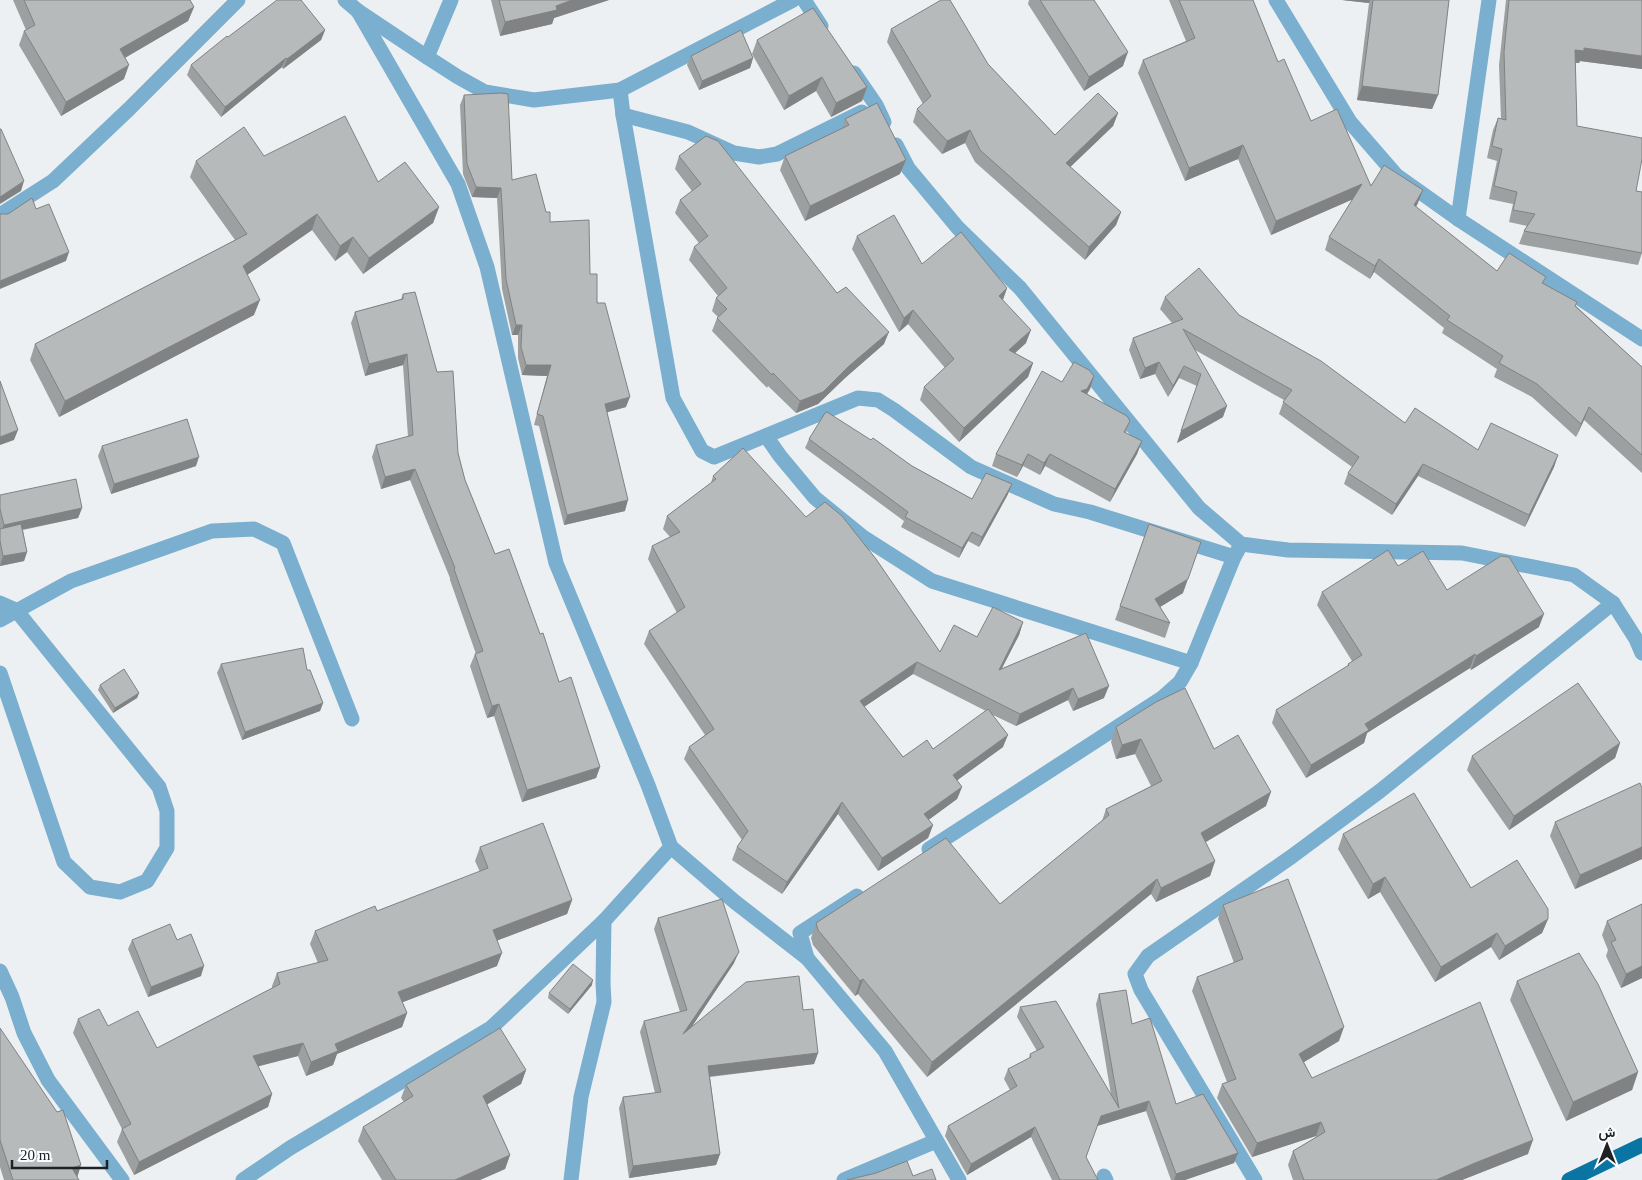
<svg xmlns="http://www.w3.org/2000/svg" width="1642" height="1180" font-family="'Times New Roman',Vazirmatn,serif">
  <style>
    .lines { fill: none; stroke-linecap: round; stroke-linejoin: round }
    .minor { stroke: #7aafcf; stroke-width: 15 }
    .major { stroke: #0a75a2; stroke-width: 15 }
    .wall { fill: #9da0a1; fill-rule: evenodd }
    .shaded-wall { fill: #808283 }
    .building { fill: #b7babb; stroke: #808283 }
  </style>
  <rect width="100%" height="100%" fill="#edf0f2"/>
  <g class="lines">
    <g class="minor">
      <path d="M345,0L358,11L427,57L458,77L485,92L534,100L620,90L793,0"/>
      <path d="M804,0L821,26"/>
      <path d="M1276,0L1350,122L1396,175L1458,219L1642,339"/>
      <path d="M358,11L458,184L487,267L556,563L648,785L671,847L735,902L807,958L885,1051L959,1180"/>
      <path d="M427,57L451,0"/>
      <path d="M854,73L876,105L884,122"/>
      <path d="M620,90L623,115L673,398L702,451L714,457L858,398L878,400L894,410L971,467L1054,504L1090,512L1234,557"/>
      <path d="M623,115L688,132L734,153L759,157L777,154L862,112"/>
      <path d="M896,145L908,168L958,228L1020,288L1199,508L1241,544L1288,550L1462,553L1574,575L1613,603L1636,639L1642,653"/>
      <path d="M0,215L53,181L129,109L238,0"/>
      <path d="M1458,219L1489,0"/>
      <path d="M766,436L780,456L815,498L863,537L932,581L1191,663"/>
      <path d="M0,603L16,610L159,787L167,811V848L147,881L120,892L90,887L64,862L0,673"/>
      <path d="M0,620L71,581L212,531L254,529L283,543L352,719"/>
      <path d="M929,849L1162,698L1180,682L1191,663L1234,557L1238,550"/>
      <path d="M807,958L800,933L857,896"/>
      <path d="M0,971L12,997L24,1033L48,1080L122,1180"/>
      <path d="M1104,1176L1106,1180"/>
      <path d="M243,1180L290,1148L491,1028L604,921L671,847"/>
      <path d="M571,1180L581,1097L604,1002L603,983L604,921"/>
      <path d="M844,1180L936,1141"/>
      <path d="M1255,1180L1141,990L1135,974L1148,956L1291,857L1380,791L1613,603"/>
    </g>
    <path class="major" d="M1569,1180L1642,1145"/>
  </g>
  <g class="wall">
    <path d="M13,0H190L194,7L188,21L125,58L124,79L61,116L19,45L24,31L26,30Z"/>
    <path d="M491,0H609L554,18L552,24L500,36Z"/>
    <path d="M1029,0H1094L1123,66L1084,91L1028,4Z"/>
    <path d="M1169,0H1253L1278,62L1311,121L1371,186L1418,203L1416,207L1497,271L1544,283L1576,306L1642,367V473L1584,420L1576,437L1532,397L1494,377L1497,369L1442,333L1444,328L1374,272L1370,279L1325,250L1329,237L1353,199L1271,235L1238,159L1185,181L1138,73L1143,60L1186,41Z"/>
    <path d="M1342,0H1449L1438,95L1432,109L1357,100L1369,3Z"/>
    <path d="M1506,0H1642V69L1580,61L1579,63H1575L1577,126L1636,191L1642,192V253L1638,265L1519,244L1524,231L1527,226L1509,222L1513,204L1489,199L1497,161L1487,158L1493,130L1498,118L1501,119L1499,65Z"/>
    <path d="M891,29L988,64L1055,135L1118,113L1113,126L1070,167L1121,212L1116,225L1085,260L975,162L965,143L942,154L913,122L917,109L923,104L887,42Z"/>
    <path d="M325,30L321,40L283,69L282,67L221,117L187,75L191,65L228,37Z"/>
    <path d="M757,40L867,87L862,101L831,117L816,91L784,110L752,54Z"/>
    <path d="M691,56L753,58L750,68L699,90L687,65Z"/>
    <path d="M464,95L512,180L546,212L550,222L590,274L626,407L607,412L625,511L564,525L539,426L534,425L547,376L522,375L518,358V335H512L502,289L497,198L472,197L463,174L460,105Z"/>
    <path d="M845,119L900,174L805,221L780,170L785,156L842,129Z"/>
    <path d="M264,156L378,182L439,207L433,223L363,274L347,252L335,261L312,230L247,275L254,315L59,417L30,360L35,344L235,240L190,177L196,161Z"/>
    <path d="M679,156L837,293L884,344L845,378L818,404L796,413L768,386L767,388L712,331L717,318L718,317L712,311L716,298L718,296L689,260L694,247L699,243L675,213L680,200L692,191L675,169Z"/>
    <path d="M857,236L922,264L1007,288L1003,300L1026,343L1015,353L1033,363L1028,377L959,442L920,400L924,387L945,368L908,324L899,332L852,249Z"/>
    <path d="M403,294L458,453L465,480L495,554L540,634L559,682L600,767L596,778L522,802L494,716L487,718L470,666L475,654H476L450,580V578L410,480L381,489L372,457L376,445L408,437L403,365L365,376L351,323L355,312L401,299Z"/>
    <path d="M1165,297L1239,315L1405,423L1478,450L1558,455L1554,467L1525,527L1418,476L1392,515L1344,484L1348,473L1352,467L1279,414L1284,400L1195,350L1223,417L1177,443L1197,386L1179,378L1168,397L1155,374L1140,379L1129,350L1133,338L1172,323L1160,309Z"/>
    <path d="M1094,376L1090,389L1087,394L1130,421L1126,433L1142,441L1137,454L1110,502L1045,466L1040,475L1023,466L1017,477L992,466L996,454L1062,382Z"/>
    <path d="M809,439L912,466L972,499L1008,494L979,547L968,541L959,558L901,527L904,521L805,448Z"/>
    <path d="M102,446L196,466L111,494L98,456Z"/>
    <path d="M713,476L806,517L940,652L977,637L1023,622L1019,635L1001,669L1086,633L1104,698L1073,711L1068,700L1016,726L993,715L1003,747L957,780L962,787L957,799L928,820L933,825L928,838L878,871L838,814L782,894L732,860L737,847L742,840L684,759L689,747L705,735L644,644L649,631L677,613L648,559L652,546L670,537L663,529L667,516L711,483ZM913,674L986,711L933,749L903,757L864,707Z"/>
    <path d="M0,495L82,508L78,518L23,530L27,552L24,561L0,566Z"/>
    <path d="M1149,524L1183,593L1160,607L1170,623L1165,638L1115,620Z"/>
    <path d="M1398,566L1447,590L1539,627L1471,670L1470,668L1367,733L1364,743L1306,778L1272,723L1276,710L1347,667L1348,664L1352,661L1317,605L1322,592Z"/>
    <path d="M221,664L307,670L323,703L320,711L242,740L217,673Z"/>
    <path d="M100,685L139,693L137,698L113,713L98,690Z"/>
    <path d="M1116,727L1214,749L1266,806L1205,842L1215,861L1210,876L1156,902L1151,894L927,1077L858,994L855,996L813,945L811,938L816,923L1000,904L1102,821L1106,809L1151,786L1135,754L1116,759L1111,742Z"/>
    <path d="M1620,743L1615,758L1509,830L1467,770L1472,756Z"/>
    <path d="M1642,788V859L1575,889L1550,836L1555,822Z"/>
    <path d="M1343,834L1471,888L1548,919L1542,933L1499,960L1491,947L1435,982L1380,892L1368,899L1338,849Z"/>
    <path d="M480,847L572,900L567,914L497,940V966L402,1002L407,1013L402,1027L337,1054L333,1065L306,1076L298,1056L258,1066L272,1094L268,1107L134,1175L117,1142L122,1129L73,1033L78,1019L108,1026L157,1048L272,988V986L277,973L318,963L310,944L315,931L377,911L480,872L475,861Z"/>
    <path d="M1642,904V978L1621,988L1606,956L1608,950L1602,935L1607,921Z"/>
    <path d="M1223,905L1339,1041L1304,1062L1312,1078L1528,1154L1462,1180H1293L1288,1165L1293,1151L1316,1137V1136L1252,1157L1217,1098L1222,1084L1227,1082L1192,991L1197,977L1234,963L1218,919Z"/>
    <path d="M658,918L734,963L691,1028L803,1010L818,1053L814,1064L710,1077L720,1154L716,1165L629,1178L619,1108L623,1097L655,1093L640,1032L644,1021L680,1012L654,929Z"/>
    <path d="M132,940H177L201,976L148,997L128,949Z"/>
    <path d="M1517,981L1638,1072L1632,1090L1566,1121L1510,1000Z"/>
    <path d="M592,985L568,1014L548,998L549,993Z"/>
    <path d="M1099,994L1132,1024L1176,1104L1238,1153L1234,1163L1185,1180H1171L1146,1111L1097,1126L1086,1157L1098,1180H1052L1031,1137L967,1175L945,1136L948,1126L1010,1090L1004,1079L1008,1069L1029,1058L1030,1054L1037,1051L1017,1017L1020,1007L1111,1095L1096,1004Z"/>
    <path d="M0,1028L77,1177L79,1180H4L0,1167Z"/>
    <path d="M526,1070L521,1084L487,1104L510,1155L505,1169L480,1180H382L358,1141L363,1127L404,1102L401,1098L406,1085Z"/>
  </g>
  <g class="shaded-wall">
    <path d="M572,0H609L554,18L552,24L500,36L505,22Z"/>
    <path d="M1342,0H1370L1369,3Z"/>
    <path d="M194,7L188,21L114,64L120,49Z"/>
    <path d="M325,30L321,40L283,69L287,59Z"/>
    <path d="M1584,48L1642,56V69L1580,61L1579,63L1571,62L1575,50Z"/>
    <path d="M1128,52L1123,66L1084,91L1089,77Z"/>
    <path d="M286,58L282,67L221,117L225,107Z"/>
    <path d="M753,58L750,68L699,90L702,81Z"/>
    <path d="M129,65L124,79L61,116L66,102Z"/>
    <path d="M822,77L816,91L784,110L789,96Z"/>
    <path d="M1362,86L1438,95L1432,109L1357,100Z"/>
    <path d="M867,87L862,101L831,117L836,103Z"/>
    <path d="M1118,113L1113,126L1061,176L1066,163Z"/>
    <path d="M970,130L965,143L942,154L947,141Z"/>
    <path d="M1243,145L1238,159L1185,181L1189,168Z"/>
    <path d="M906,160L900,174L805,221L810,206Z"/>
    <path d="M24,181L21,191L0,204V197Z"/>
    <path d="M1362,184L1358,197L1271,235L1276,221Z"/>
    <path d="M476,187L501,188L497,198L472,197Z"/>
    <path d="M1423,190L1418,203L1409,218L1414,205Z"/>
    <path d="M439,207L433,223L363,274L369,258Z"/>
    <path d="M1121,212L1116,225L1085,260L1089,247Z"/>
    <path d="M317,214L312,230L237,282L243,266Z"/>
    <path d="M353,237L347,252L335,261L340,246Z"/>
    <path d="M69,252L66,261L0,289V281Z"/>
    <path d="M1379,259L1374,272L1370,279L1375,266Z"/>
    <path d="M1007,288L1002,302L999,296Z"/>
    <path d="M260,300L254,315L59,417L65,401Z"/>
    <path d="M913,310L908,324L899,332L904,318Z"/>
    <path d="M516,325H522L518,335H512Z"/>
    <path d="M1031,330L1026,343L1004,363L1009,350Z"/>
    <path d="M889,332L884,344L845,378L818,404L796,413L800,401L849,366Z"/>
    <path d="M407,354L403,365L365,376L369,364Z"/>
    <path d="M1159,362L1155,374L1140,379L1145,368Z"/>
    <path d="M1033,363L1028,377L959,442L964,428Z"/>
    <path d="M526,365H551L547,376L522,375Z"/>
    <path d="M1184,366L1179,378L1168,397L1173,386Z"/>
    <path d="M1094,376L1090,389L1082,402L1081,391Z"/>
    <path d="M630,397L626,407L601,414L605,404Z"/>
    <path d="M1227,406L1223,417L1177,443L1181,431Z"/>
    <path d="M1589,407L1584,420L1576,437L1581,424Z"/>
    <path d="M18,430L14,440L0,445V437Z"/>
    <path d="M1142,441L1137,454L1110,502L1115,489Z"/>
    <path d="M1028,454L1023,466L1017,477L1022,465Z"/>
    <path d="M1050,454L1045,466L1040,475L1044,463Z"/>
    <path d="M1558,455L1554,467L1525,527L1529,515Z"/>
    <path d="M199,457L196,466L111,494L114,484Z"/>
    <path d="M1423,464L1418,476L1392,515L1396,504Z"/>
    <path d="M415,469L410,480L381,489L385,477Z"/>
    <path d="M1012,484L1008,494L979,547L982,537Z"/>
    <path d="M628,500L625,511L564,525L567,515Z"/>
    <path d="M82,508L78,518L0,534L4,525Z"/>
    <path d="M972,532L968,541L959,558L962,548Z"/>
    <path d="M27,552L24,561L0,566L3,556Z"/>
    <path d="M1188,579L1183,593L1150,613L1155,599Z"/>
    <path d="M1544,614L1539,627L1471,670L1476,656Z"/>
    <path d="M1023,622L1019,635L995,682L999,670Z"/>
    <path d="M1475,654L1470,668L1367,733L1364,743L1306,778L1311,765L1365,724Z"/>
    <path d="M917,662L913,674L855,713L860,701Z"/>
    <path d="M1109,686L1104,698L1073,711L1078,699Z"/>
    <path d="M1073,688L1068,700L1016,726L1020,714Z"/>
    <path d="M139,693L137,698L113,713L115,708Z"/>
    <path d="M323,703L320,711L242,740L245,732Z"/>
    <path d="M499,704L494,716L487,718L492,706Z"/>
    <path d="M1008,735L1003,747L948,787L953,775Z"/>
    <path d="M1141,739L1135,754L1116,759L1122,745Z"/>
    <path d="M1620,743L1615,758L1509,830L1514,816Z"/>
    <path d="M600,767L596,778L522,802L527,790Z"/>
    <path d="M962,787L957,799L919,827L924,814Z"/>
    <path d="M1271,792L1266,806L1196,848L1201,833Z"/>
    <path d="M842,802L838,814L782,894L787,882Z"/>
    <path d="M933,825L928,838L878,871L882,858Z"/>
    <path d="M1642,847V859L1575,889L1580,875Z"/>
    <path d="M1215,861L1210,876L1156,902L1161,888Z"/>
    <path d="M1385,877L1380,892L1368,899L1373,884Z"/>
    <path d="M1157,879L1151,894L927,1077L932,1062Z"/>
    <path d="M572,900L567,914L488,944L493,930Z"/>
    <path d="M1548,919L1542,933L1499,960L1505,946Z"/>
    <path d="M1497,933L1491,947L1435,982L1441,967Z"/>
    <path d="M739,952L734,963L679,1046L683,1034Z"/>
    <path d="M502,953L497,966L393,1006L398,992Z"/>
    <path d="M204,966L201,976L148,997L151,987Z"/>
    <path d="M1642,966V978L1621,988L1626,974Z"/>
    <path d="M863,979L858,994L855,996L860,981Z"/>
    <path d="M593,980L592,985L568,1014L570,1009Z"/>
    <path d="M407,1013L402,1027L337,1054L333,1065L306,1076L311,1062L335,1044Z"/>
    <path d="M1344,1027L1339,1041L1294,1068L1299,1054Z"/>
    <path d="M303,1043L298,1056L248,1069L253,1056Z"/>
    <path d="M818,1053L814,1064L704,1077L708,1066Z"/>
    <path d="M526,1070L521,1084L478,1110L483,1096Z"/>
    <path d="M1638,1072L1632,1090L1566,1121L1573,1102Z"/>
    <path d="M272,1094L268,1107L134,1175L139,1162Z"/>
    <path d="M1149,1101L1146,1111L1097,1126L1101,1116Z"/>
    <path d="M1321,1122L1316,1136L1252,1157L1257,1143Z"/>
    <path d="M1035,1127L1031,1137L967,1175L971,1164Z"/>
    <path d="M1533,1140L1528,1154L1462,1180H1436L1475,1163Z"/>
    <path d="M1238,1153L1234,1163L1185,1180H1174L1176,1174Z"/>
    <path d="M720,1154L716,1165L629,1178L633,1166Z"/>
    <path d="M510,1155L505,1169L480,1180H455Z"/>
    <path d="M81,1165L77,1178L72,1168Z"/>
  </g>
  <g class="building">
    <path d="M24,0H190L194,7L120,49L129,65L66,102L24,31L35,25Z"/>
    <path d="M277,0H301L325,30L287,59L286,58L225,107L191,65L227,36L228,37Z"/>
    <path d="M499,0H572L556,6L557,10L505,22Z"/>
    <path d="M941,0H950L988,64L1055,135L1098,93L1118,113L1066,163L1121,212L1089,247L980,150L970,130L947,141L917,109L931,96L891,29Z"/>
    <path d="M1040,0H1094L1128,52L1089,77Z"/>
    <path d="M1179,0H1253L1278,62L1284,59L1311,121L1337,109L1371,186L1384,165L1423,190L1414,205L1497,271L1509,253L1546,277L1542,283L1577,302L1575,306L1642,367V455L1589,407L1581,424L1537,384L1499,363L1503,356L1447,320L1450,316L1379,259L1375,266L1329,237L1362,184L1276,221L1243,145L1189,168L1143,60L1195,38Z"/>
    <path d="M1373,0H1449L1438,95L1362,86Z"/>
    <path d="M1509,0H1642V56L1584,48V51L1575,50L1577,126L1642,138V159L1636,191L1642,192V253L1524,231L1535,214L1513,210L1517,192L1494,186L1502,149L1492,146L1498,118L1506,120L1504,52Z"/>
    <path d="M813,8L867,87L836,103L822,77L789,96L757,40Z"/>
    <path d="M741,30L753,58L702,81L691,56Z"/>
    <path d="M501,93L508,94L512,180L536,174L546,212H550V222L589,220L590,274H597V303H605L630,397L605,404L628,500L567,515L543,416L537,414L551,365H526L521,347L522,325H516L506,279L501,188L476,187L467,164L464,95Z"/>
    <path d="M877,103L906,160L810,206L785,156L849,125L845,119Z"/>
    <path d="M345,116L378,182L405,162L439,207L369,258L353,237L340,246L317,214L243,266L260,300L65,401L35,344L247,234L196,161L244,127L264,156Z"/>
    <path d="M0,129H1L24,181L0,197Z"/>
    <path d="M706,136L718,141L837,293L846,287L889,332L849,366L823,392L800,401L773,373L772,375L717,318L727,309L716,298L727,288L694,247L708,236L680,200L701,184L679,156Z"/>
    <path d="M32,198L36,209L49,204L69,252L0,281V214H8Z"/>
    <path d="M894,215L922,264L961,232L1007,288L999,296L1031,330L1009,350L1033,363L964,428L924,387L954,359L913,310L904,318L857,236Z"/>
    <path d="M1199,268L1239,315L1321,361L1405,423L1415,408L1478,450L1491,423L1558,455L1529,515L1423,464L1396,504L1348,473L1359,457L1283,402L1292,390L1183,329L1227,406L1181,431L1201,374L1184,366L1173,386L1159,362L1145,368L1133,338L1183,319L1165,297Z"/>
    <path d="M415,292L437,372L453,371L458,453L465,480L495,554L509,549L540,634L543,633L559,682L571,677L600,767L527,790L499,704L492,706L475,654L483,651L454,569L455,568L415,469L385,477L376,445L413,435L407,354L369,364L355,312L403,299V294Z"/>
    <path d="M1074,362L1089,370L1094,376L1087,389L1081,391L1127,416L1130,421L1124,432L1142,441L1115,489L1050,454L1044,463L1028,454L1022,465L996,454L1042,371L1062,382Z"/>
    <path d="M0,381L18,430L0,437Z"/>
    <path d="M827,412L871,440L873,438L912,466L972,499L986,473L1012,484L982,537L972,532L962,548L905,517L908,512L809,439L825,413Z"/>
    <path d="M187,419L199,457L114,484L102,446Z"/>
    <path d="M743,448L806,517L825,502L842,516L876,559L940,652L954,625L977,637L993,607L1023,622L999,670L1086,633L1109,686L1078,699L1073,688L1020,714L917,662L860,701L903,757L927,740L933,749L988,709L1008,735L953,775L962,787L924,814L933,825L882,858L842,802L787,882L737,847L748,831L689,747L714,729L649,631L685,607L652,546L680,532L667,516L716,479L713,476Z"/>
    <path d="M76,479L82,508L4,525L0,509V495Z"/>
    <path d="M21,524L27,552L3,556L0,541V529Z"/>
    <path d="M1149,524L1201,542L1188,579L1155,599L1170,623L1120,606Z"/>
    <path d="M1388,550L1398,566L1423,551L1447,590L1501,556L1509,557L1544,614L1476,656L1475,654L1365,724L1369,730L1311,765L1276,710L1349,665L1348,664L1362,655L1322,592Z"/>
    <path d="M303,648L307,670H310L323,703L245,732L221,664Z"/>
    <path d="M124,669L139,693L115,708L100,685Z"/>
    <path d="M1578,683L1620,743L1514,816L1472,756Z"/>
    <path d="M1185,688L1214,749L1238,735L1271,792L1201,833L1215,861L1161,888L1157,879L932,1062L863,979L860,981L818,930L816,923L946,838L1000,904L1109,815L1106,809L1162,781L1141,739L1122,745L1116,727L1156,702Z"/>
    <path d="M1640,783L1642,788V847L1580,875L1555,822Z"/>
    <path d="M1414,793L1471,888L1517,860L1548,909V919L1505,946L1497,933L1441,967L1385,877L1373,884L1343,834Z"/>
    <path d="M543,823L572,900L493,930L502,953L398,992L407,1013L335,1044L338,1051L311,1062L303,1043L253,1056L272,1094L139,1162L122,1129L131,1124L78,1019L99,1009L108,1026L138,1011L157,1048L280,984L277,973L328,960L315,931L375,906L377,911L488,868L480,847Z"/>
    <path d="M1288,879L1344,1027L1299,1054L1312,1078L1480,1002L1533,1140L1475,1163L1436,1180H1304L1293,1151L1325,1132L1321,1122L1257,1143L1222,1084L1236,1079L1197,977L1243,959L1223,905Z"/>
    <path d="M722,899L739,952L683,1034L746,982L799,976L803,1010L813,1009L818,1053L708,1066L720,1154L633,1166L623,1097L661,1092L644,1021L687,1010L658,918Z"/>
    <path d="M1642,904V966L1626,974L1611,942L1616,940L1607,921Z"/>
    <path d="M170,924L177,940L191,934L204,966L151,987L132,940Z"/>
    <path d="M1579,953L1598,984L1638,1072L1573,1102L1517,981Z"/>
    <path d="M573,964L593,980L570,1009L549,993Z"/>
    <path d="M1126,990L1132,1024L1150,1018L1176,1104L1203,1094L1238,1153L1176,1174L1149,1101L1101,1116L1086,1157L1098,1180H1060L1035,1127L971,1164L948,1126L1017,1086L1008,1069L1031,1057L1030,1054L1044,1047L1020,1007L1056,1001L1119,1108L1099,994Z"/>
    <path d="M0,1028L57,1112L63,1110L81,1165L72,1168L79,1180H13L0,1140Z"/>
    <path d="M500,1028L526,1070L483,1096L510,1155L455,1180H396L363,1127L413,1096L406,1085Z"/>
    <path d="M907,1161L913,1176L932,1169L936,1180H847L876,1173Z"/>
  </g>
  <g transform="translate(1607 1145)" stroke="#fafdff" stroke-width="4" paint-order="stroke">
  <path d="M0-4L9 19L0 12L-9 19Z" fill="#202122"/>
  <text y="-8" font-size="14" font-weight="bold" text-anchor="middle" fill="#202122">ش</text>
  </g>
  <path d="M12 1160v8h95v-8" fill="none" stroke="#202122" stroke-width="2.5"/>
  <text x="20" y="1160" font-size="15" fill="#202122" stroke="#fafdff" stroke-width="4" paint-order="stroke">20 m</text>
</svg>
